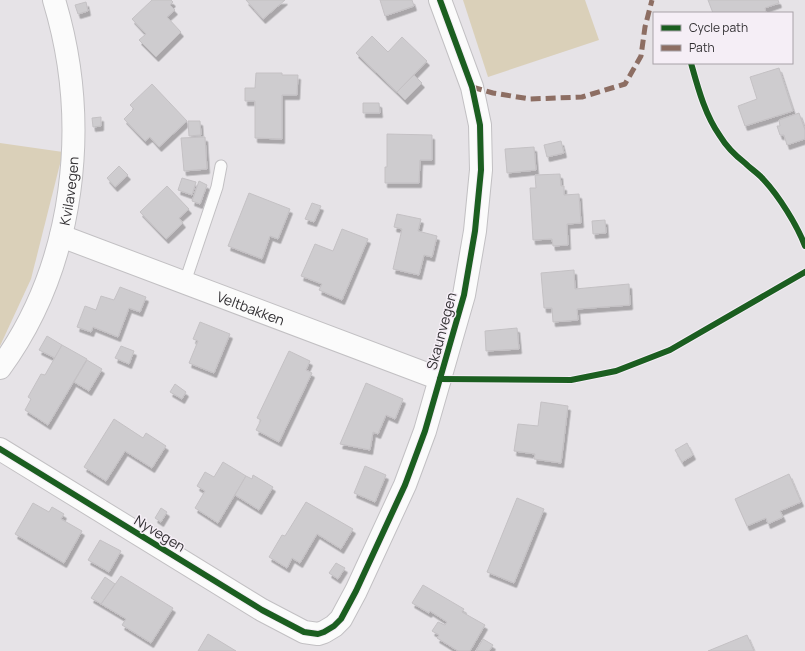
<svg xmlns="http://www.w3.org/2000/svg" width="805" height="651" font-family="Manrope,sans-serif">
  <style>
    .grass { fill: #dad0b9 }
    .building { fill: #cecccf; stroke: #c4c1c4; filter: url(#shadow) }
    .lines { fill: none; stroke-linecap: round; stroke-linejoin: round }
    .service-casing { stroke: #c2c0c3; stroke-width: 13 }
    .minor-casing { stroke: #c2c0c3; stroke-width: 24 }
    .service { stroke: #fbfbfb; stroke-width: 11 }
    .minor { stroke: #fbfbfb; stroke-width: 22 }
    .quiet { stroke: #8d6e63; stroke-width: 5; stroke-dasharray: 10 5; stroke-linecap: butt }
    .cycleway-casing { stroke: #f5eef6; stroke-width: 8 }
    .cycleway { stroke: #1b5e20; stroke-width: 6 }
    .labels { text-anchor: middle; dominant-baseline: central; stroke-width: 3; stroke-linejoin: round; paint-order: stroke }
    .street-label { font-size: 14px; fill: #323033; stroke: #f5eef6 }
  </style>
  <defs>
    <filter id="shadow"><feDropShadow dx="2.5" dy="4.5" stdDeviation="0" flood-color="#0004"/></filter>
  </defs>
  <rect width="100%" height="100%" fill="#e6e3e7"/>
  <g class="grass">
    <path d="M463,0H585L599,40L488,77Z"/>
    <path d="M0,143L63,152L31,279L0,346Z"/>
  </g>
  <g class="building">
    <path d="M152,0H171L173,2L170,5L175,10L167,17L181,32L156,57L139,40L146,34L132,19Z"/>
    <path d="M246,0H285L263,19Z"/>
    <path d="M380,0H412L414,6L385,16Z"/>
    <path d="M708,0H778L779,3L765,8L766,13H713Z"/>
    <path d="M86,2L88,11L78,14L75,5Z"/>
    <path d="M372,36L388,52L402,37L427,61L397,92L356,53Z"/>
    <path d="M779,68L793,111L745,126L738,106L757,99L750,77Z"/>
    <path d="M256,73H282V75H298L297,95H282V139L255,138V101H245V88H255Z"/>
    <path d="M414,75L422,83L405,100L397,92Z"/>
    <path d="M152,84L187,121L159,147L150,137L145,141L124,119L134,109L130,105Z"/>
    <path d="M363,103H379L380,113H363Z"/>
    <path d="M799,113L805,130V139L787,145L784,135H780L777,126H780L779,120Z"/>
    <path d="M101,117V126L93,127L92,118Z"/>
    <path d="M188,121H200L201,135L189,136Z"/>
    <path d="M387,134L432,135V160H420L419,183H385V167H387Z"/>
    <path d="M205,137L207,169L184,171L181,138Z"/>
    <path d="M561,141L564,153L547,157L544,145Z"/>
    <path d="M534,147L536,170L507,173L505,149Z"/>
    <path d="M119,166L128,175L115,187L107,178Z"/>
    <path d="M560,174L561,186H564V195L579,194L581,223L567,224L568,245L553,246L552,239L533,240L530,188H536L535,175Z"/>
    <path d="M182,178L196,182L192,195L178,190Z"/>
    <path d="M199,181L207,185L200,204L192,201Z"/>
    <path d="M167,186L189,209L179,218L183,223L166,239L140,212Z"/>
    <path d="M249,193L290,209L278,239L270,236L262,259L228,246Z"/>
    <path d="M312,203L321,206L314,222L305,219Z"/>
    <path d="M397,214L421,219L418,231L437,236L432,257L424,255L419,275L393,269L402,229L394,227Z"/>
    <path d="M605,220L606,233L593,234L592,221Z"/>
    <path d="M342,229L368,239L342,300L319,290L322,284L301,276L315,244L333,251Z"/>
    <path d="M574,270L575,289L629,284L630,305L577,309L578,320L553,322L552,308H544L541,273Z"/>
    <path d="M120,287L146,297L140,312L129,308L118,337L93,327L91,332L77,327L85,306L96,310L101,296L114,300Z"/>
    <path d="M200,322L230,334L214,373L189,363L198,341L193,339Z"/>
    <path d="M517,328L519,349L486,351L485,331Z"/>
    <path d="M47,336L62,345L55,358L39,350Z"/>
    <path d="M62,345L87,359L48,425L25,410L31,399L28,397L41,374L45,375Z"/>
    <path d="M121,346L134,351L129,364L115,358Z"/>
    <path d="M289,351L310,361L306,370L312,373L279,442L256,430L261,420L257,418Z"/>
    <path d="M87,360L102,369L89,391L74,382Z"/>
    <path d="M366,383L403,399L395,419L386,415L378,434L373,432L370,450L340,444Z"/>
    <path d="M175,384L186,392L182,399L170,392Z"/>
    <path d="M541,402L568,406L561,463L534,459L535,454L514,451L518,424L538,426Z"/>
    <path d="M114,419L143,438L146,433L166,446L152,468L125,451L106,481L84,467Z"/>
    <path d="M687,443L693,455L682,462L675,450Z"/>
    <path d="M223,462L246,476L218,523L195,508L205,491L197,486L205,472L214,477Z"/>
    <path d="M365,466L386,475L375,502L354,493Z"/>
    <path d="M789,474L801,502L780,511L783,517L768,524L766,518L747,526L735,499Z"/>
    <path d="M253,475L273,487L259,510L235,495L246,476L252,479Z"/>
    <path d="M517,498L544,509L514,583L487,572Z"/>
    <path d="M306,502L353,529L341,549L317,534L300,563L292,558L287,568L269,557L282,535L285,536Z"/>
    <path d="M33,503L49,512L52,507L64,514L61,519L82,531L64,563L15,534Z"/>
    <path d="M161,508L167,512L161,522L155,518Z"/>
    <path d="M100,540L121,551L109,572L88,560Z"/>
    <path d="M336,563L345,568L338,579L329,573Z"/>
    <path d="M121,576L173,608L151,643L122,625L126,619L101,604Z"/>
    <path d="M105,577L115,584L101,604L91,598Z"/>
    <path d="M423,585L464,609L462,612L485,625L470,651H458L437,638L439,635L432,631L438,622L445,625L447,622L430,611L429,613L412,603Z"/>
    <path d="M208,634L236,651H198Z"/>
    <path d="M747,635L754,651H708Z"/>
    <path d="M483,639L493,645L489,651H476Z"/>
  </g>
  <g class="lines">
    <g class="service-casing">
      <path id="service" d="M185,282L217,187L221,166"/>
    </g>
    <g class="minor-casing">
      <g id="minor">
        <path id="s1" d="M61,236L440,379"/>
        <path id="s2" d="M0,368C76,264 91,122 54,0"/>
        <path d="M0,449L262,610L304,632L318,634L324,632L334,626L341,619L356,591L405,485L425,431L464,295L475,231L481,170L480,125L472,87L440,0"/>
      </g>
    </g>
    <use href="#service" class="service"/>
    <use href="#minor" class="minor"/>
    <path class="quiet" d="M472,87L493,93L530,99L582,97L625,84L641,56L645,27L652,0"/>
    <g class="cycleway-casing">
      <g id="cycleway">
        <path d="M691,63C698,88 705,115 720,136C726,146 736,156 745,163C751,169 758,173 763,179C779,196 797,225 805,246"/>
        <path d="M440,379L571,380L616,371L670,350L805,272"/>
        <path d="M0,449L262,610L304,632L318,634L324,632L334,626L341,619L356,591L405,485L425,431L464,295L475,231L481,170L480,125L472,87L440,0"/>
      </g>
    </g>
    <use href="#cycleway" class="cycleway"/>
  </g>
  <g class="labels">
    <g class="street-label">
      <text stroke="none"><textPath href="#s2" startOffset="192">Kvilavegen</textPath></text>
      <text stroke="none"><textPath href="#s1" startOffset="203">Veltbakken</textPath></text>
      <text transform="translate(441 331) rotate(-75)">Skaunvegen</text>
      <text transform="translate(160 533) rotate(31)">Nyvegen</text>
    </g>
  </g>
  <rect x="653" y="12" width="140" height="52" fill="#f5eef6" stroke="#a7a2a8"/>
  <rect x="661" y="25" width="20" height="6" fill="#1b5e20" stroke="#a7a2a8"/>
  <text x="689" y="32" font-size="12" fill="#323033">Cycle path</text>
  <rect x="661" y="45" width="20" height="6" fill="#8d6e63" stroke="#a7a2a8"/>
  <text x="689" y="52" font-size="12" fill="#323033">Path</text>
</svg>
